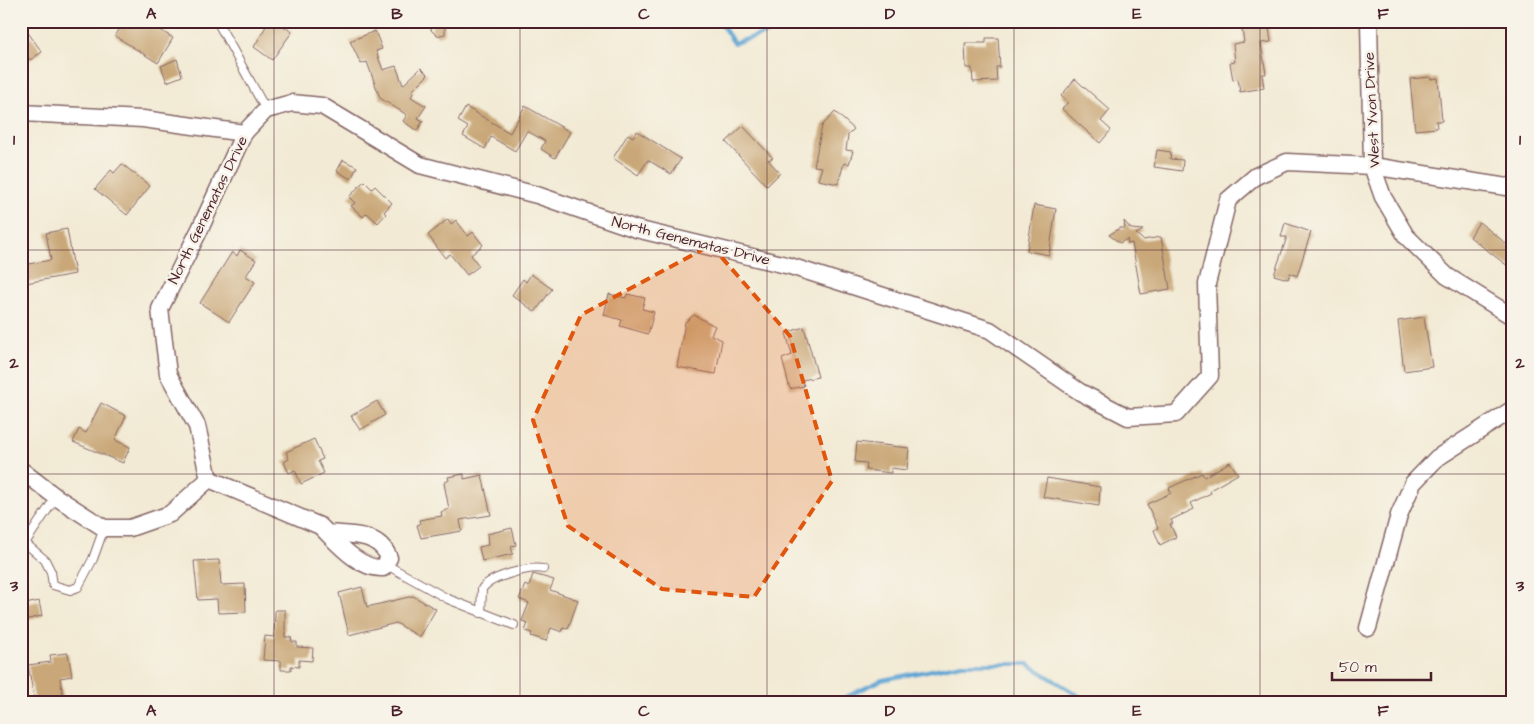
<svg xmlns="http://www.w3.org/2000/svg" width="1534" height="724" font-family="'Architects Daughter',sans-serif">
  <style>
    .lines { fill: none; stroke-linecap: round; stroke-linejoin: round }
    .stream { stroke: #5ca4d3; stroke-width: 4 }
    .building { fill: #c9a778 }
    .lane-casing { stroke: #856666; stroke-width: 10 }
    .street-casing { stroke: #856666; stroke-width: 19 }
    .lane { stroke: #fff; stroke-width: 8 }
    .street { stroke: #fff; stroke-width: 16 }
    .marked { fill: #e0560e; fill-opacity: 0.2; stroke: #e0560e; stroke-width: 4; stroke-dasharray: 10 6; stroke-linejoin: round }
    .grid { fill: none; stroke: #4a1f2b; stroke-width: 1; stroke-opacity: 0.55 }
    .labels { text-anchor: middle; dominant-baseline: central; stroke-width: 5; stroke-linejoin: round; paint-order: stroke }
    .street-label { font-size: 15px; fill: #4a1f2b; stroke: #f7f3e8 }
    .neatline { fill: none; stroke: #4a1f2b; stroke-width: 2 }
    .grid-label { font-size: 16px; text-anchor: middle; font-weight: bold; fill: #4a1f2b }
  </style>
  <rect width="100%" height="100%" fill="#f7f3e8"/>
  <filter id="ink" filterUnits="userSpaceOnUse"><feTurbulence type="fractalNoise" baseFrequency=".02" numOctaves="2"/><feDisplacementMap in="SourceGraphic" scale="10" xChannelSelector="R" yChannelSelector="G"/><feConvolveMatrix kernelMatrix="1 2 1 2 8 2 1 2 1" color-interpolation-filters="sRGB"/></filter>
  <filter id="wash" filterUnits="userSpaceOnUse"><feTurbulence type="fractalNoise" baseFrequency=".0096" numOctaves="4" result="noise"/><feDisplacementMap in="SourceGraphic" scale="20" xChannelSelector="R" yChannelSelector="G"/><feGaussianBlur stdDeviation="1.12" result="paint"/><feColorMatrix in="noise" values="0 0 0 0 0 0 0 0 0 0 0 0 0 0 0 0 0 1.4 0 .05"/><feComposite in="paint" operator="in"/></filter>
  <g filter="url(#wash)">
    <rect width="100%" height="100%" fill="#f2ead4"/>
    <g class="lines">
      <g class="stream">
        <path d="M719,21L734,43L806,21"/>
        <path d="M833,703L882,680L962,664H1028L1090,703"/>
      </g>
    </g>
    <g id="blocks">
      <g class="building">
        <path d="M125,21H146L173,38L158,63L115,36Z"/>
        <path d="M269,21H276L292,32L272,60L254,47Z"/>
        <path d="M440,21L445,26V34L437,36L431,30L433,24Z"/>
        <path d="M1268,21L1271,42L1261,43L1266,74H1262L1264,88L1240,92L1238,79L1233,80L1230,63L1235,62L1233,44L1244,42L1241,22Z"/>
        <path d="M21,23L42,52L30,60L21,49Z"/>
        <path d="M375,31L382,49L376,51L383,70L396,66L403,85L421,68L428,75L412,91L414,92L411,97L426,106L418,118L423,121L417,131L403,121L407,115L380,98L367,62L361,64L350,41Z"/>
        <path d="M986,38H998L1000,67H996L997,81L973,82L972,68H966L965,43H986Z"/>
        <path d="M177,59L182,76L167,82L161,66Z"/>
        <path d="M1430,77L1431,79L1438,78L1442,121H1436L1437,128L1415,130L1410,79Z"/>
        <path d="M1075,79L1110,110L1101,121L1111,130L1100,143L1062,109L1068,102L1061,96Z"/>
        <path d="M525,106L570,132L555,158L541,149L545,141L527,131L515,151L491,137L485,149L463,136L468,127L458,121L466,107L510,133Z"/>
        <path d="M835,112L854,129L848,135L846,150L853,151L849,164L844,163L838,184L818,180L822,167L814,166L822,126Z"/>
        <path d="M743,126L773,158L768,160L780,173L767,186L726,142Z"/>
        <path d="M637,131L681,159L671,174L648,160L638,175L613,158L628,134L633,137Z"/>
        <path d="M1157,150L1171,152L1170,159L1183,160L1182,171L1154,167Z"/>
        <path d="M343,160L357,167L351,179L337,171Z"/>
        <path d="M122,164L150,186L127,215L95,189L111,170L114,173Z"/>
        <path d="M364,181L372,189L375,186L392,203L384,212L386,214L378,223L367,213L363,217L351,206L355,203L349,197Z"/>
        <path d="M1034,205L1056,209L1049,255L1027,251Z"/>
        <path d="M448,219L451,224L456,220L468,236L473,232L483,245L471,255L479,266L467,275L450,254L445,258L428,235Z"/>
        <path d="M1124,221L1131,229L1143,230L1136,234L1143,240L1161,237L1170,289L1141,294L1132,243L1128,244L1127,239L1120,243L1109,235L1120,228H1125Z"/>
        <path d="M1479,222L1513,249V270L1470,237Z"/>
        <path d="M1285,223L1311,232L1297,276L1290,273L1288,279L1274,275L1287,237H1281Z"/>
        <path d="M67,229L75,274L26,283L23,265L51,260L46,233Z"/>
        <path d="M240,250L256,260L246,276L255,282L229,322L200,303L232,252L237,256Z"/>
        <path d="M531,274L552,289L535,312L512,295L523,279L526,282Z"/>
        <path d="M609,294L626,298L627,294L645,298L642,309L654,312L648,334L620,326L622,320L604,315Z"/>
        <path d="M694,315L715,326L711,335L722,340L716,374L677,367L685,322Z"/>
        <path d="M1424,317L1432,367L1404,371L1398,321Z"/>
        <path d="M804,327L818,377L802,380L804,386L790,389L782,359L792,355L786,333Z"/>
        <path d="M377,401L385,415L360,430L351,416Z"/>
        <path d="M101,403L126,416L115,440L130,447L123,463L73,442L79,429L86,433Z"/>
        <path d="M314,439L323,459L318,461L324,473L301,484L295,470L289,473L284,462L289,459L286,452Z"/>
        <path d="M857,442L909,448L907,470L891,468V473L866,470L867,463L855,462Z"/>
        <path d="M1230,462L1238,474L1210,490L1211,493L1191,503L1194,509L1171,520L1173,524H1170L1176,537L1160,545L1154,530L1158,528L1147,504L1171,493L1169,488L1202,473L1204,477Z"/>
        <path d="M464,474V479L482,475L491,515L460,520L462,531L421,538L417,525L420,524L419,520L442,516L441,512L449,509L444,483L449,480L448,477Z"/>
        <path d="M1047,478L1100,487L1099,506L1043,497Z"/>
        <path d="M512,528L516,545L511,546L513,554L482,561L479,547L488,545L487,534Z"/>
        <path d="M219,560L221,585L245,584L246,612L218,613L217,599L198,600L194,561Z"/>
        <path d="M533,574L554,580L550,590L578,600L568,629L563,628L562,632L551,628L546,641L531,636L532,633L525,631L528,623L522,621L529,603L519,599L525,585L529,587Z"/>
        <path d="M362,587L367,607L413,596L436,609L420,637L396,623L349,635L339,593Z"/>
        <path d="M39,601L42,616L24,620L21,605Z"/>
        <path d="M275,610H285V637H291L292,642H297V647L313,648L312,661L299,660V667L291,666V670H281V661L263,660L265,636L274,637Z"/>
        <path d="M68,653L72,676L60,678L64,703H35L28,665L51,662L50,655Z"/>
      </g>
    </g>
  </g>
  <g filter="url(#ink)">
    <use href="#blocks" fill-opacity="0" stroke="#856666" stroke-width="1"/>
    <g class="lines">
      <g class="lane-casing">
        <g id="lane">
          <path d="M217,21L266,110"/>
          <path d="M56,497L25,543L45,560L51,572L53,585L70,590L78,587L93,559L104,528"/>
          <path d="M385,564L448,599L514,625"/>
          <path d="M481,613L482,589C489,577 530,566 543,569"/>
        </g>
      </g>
      <g class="street-casing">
        <g id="street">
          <path d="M1369,21L1372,166L1383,197L1406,236L1447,276L1513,317"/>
          <path d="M21,113L143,119L244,133"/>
          <path d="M21,470L56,497L104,528H130L170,514L209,479L197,426L168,374L160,309L200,229L244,133L266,110L292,103L322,106L420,165L537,195L636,229L790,266L990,330L1080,392L1128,417L1176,414L1210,376L1207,284L1228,200L1256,176L1287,162L1372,166L1507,187L1513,185"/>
          <path d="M209,479L320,526C336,541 359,570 383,568L389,558C379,532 351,535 327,533"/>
          <path d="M1368,628L1399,515L1413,483L1437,458L1513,409"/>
        </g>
      </g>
      <use href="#lane" class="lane"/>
      <use href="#street" class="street"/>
    </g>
  </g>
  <path class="marked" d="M711,245L790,336L832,481L754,597L662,589L568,526L533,420L581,315Z"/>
  <path class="grid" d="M274,21V703M520,21V703M767,21V703M1014,21V703M1260,21V703M21,250H1513M21,474H1513"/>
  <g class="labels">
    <g class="street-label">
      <text transform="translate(1372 110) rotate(-93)">West Yvon Drive</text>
      <text transform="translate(208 210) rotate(-64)">North Genematas Drive</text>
      <text transform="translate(691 241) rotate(14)">North Genematas Drive</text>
    </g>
  </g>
  <rect width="1534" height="724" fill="none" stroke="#f7f3e8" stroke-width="55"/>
  <path d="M1332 672v8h99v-8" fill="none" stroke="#4a1f2b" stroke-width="2.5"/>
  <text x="1339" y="672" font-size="15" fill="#4a1f2b" stroke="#f7f3e8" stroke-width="4" paint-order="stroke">50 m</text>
  <rect x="28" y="28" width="1478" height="668" class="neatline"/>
  <g class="grid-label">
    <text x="151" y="19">A</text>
    <text x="397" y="19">B</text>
    <text x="644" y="19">C</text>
    <text x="890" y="19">D</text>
    <text x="1137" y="19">E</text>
    <text x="1383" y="19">F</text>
    <text x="14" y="145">1</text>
    <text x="1520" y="145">1</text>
    <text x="14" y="368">2</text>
    <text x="1520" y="368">2</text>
    <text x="14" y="591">3</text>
    <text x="1520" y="591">3</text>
    <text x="151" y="716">A</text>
    <text x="397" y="716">B</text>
    <text x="644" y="716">C</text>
    <text x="890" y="716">D</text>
    <text x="1137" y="716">E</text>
    <text x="1383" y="716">F</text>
  </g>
</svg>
